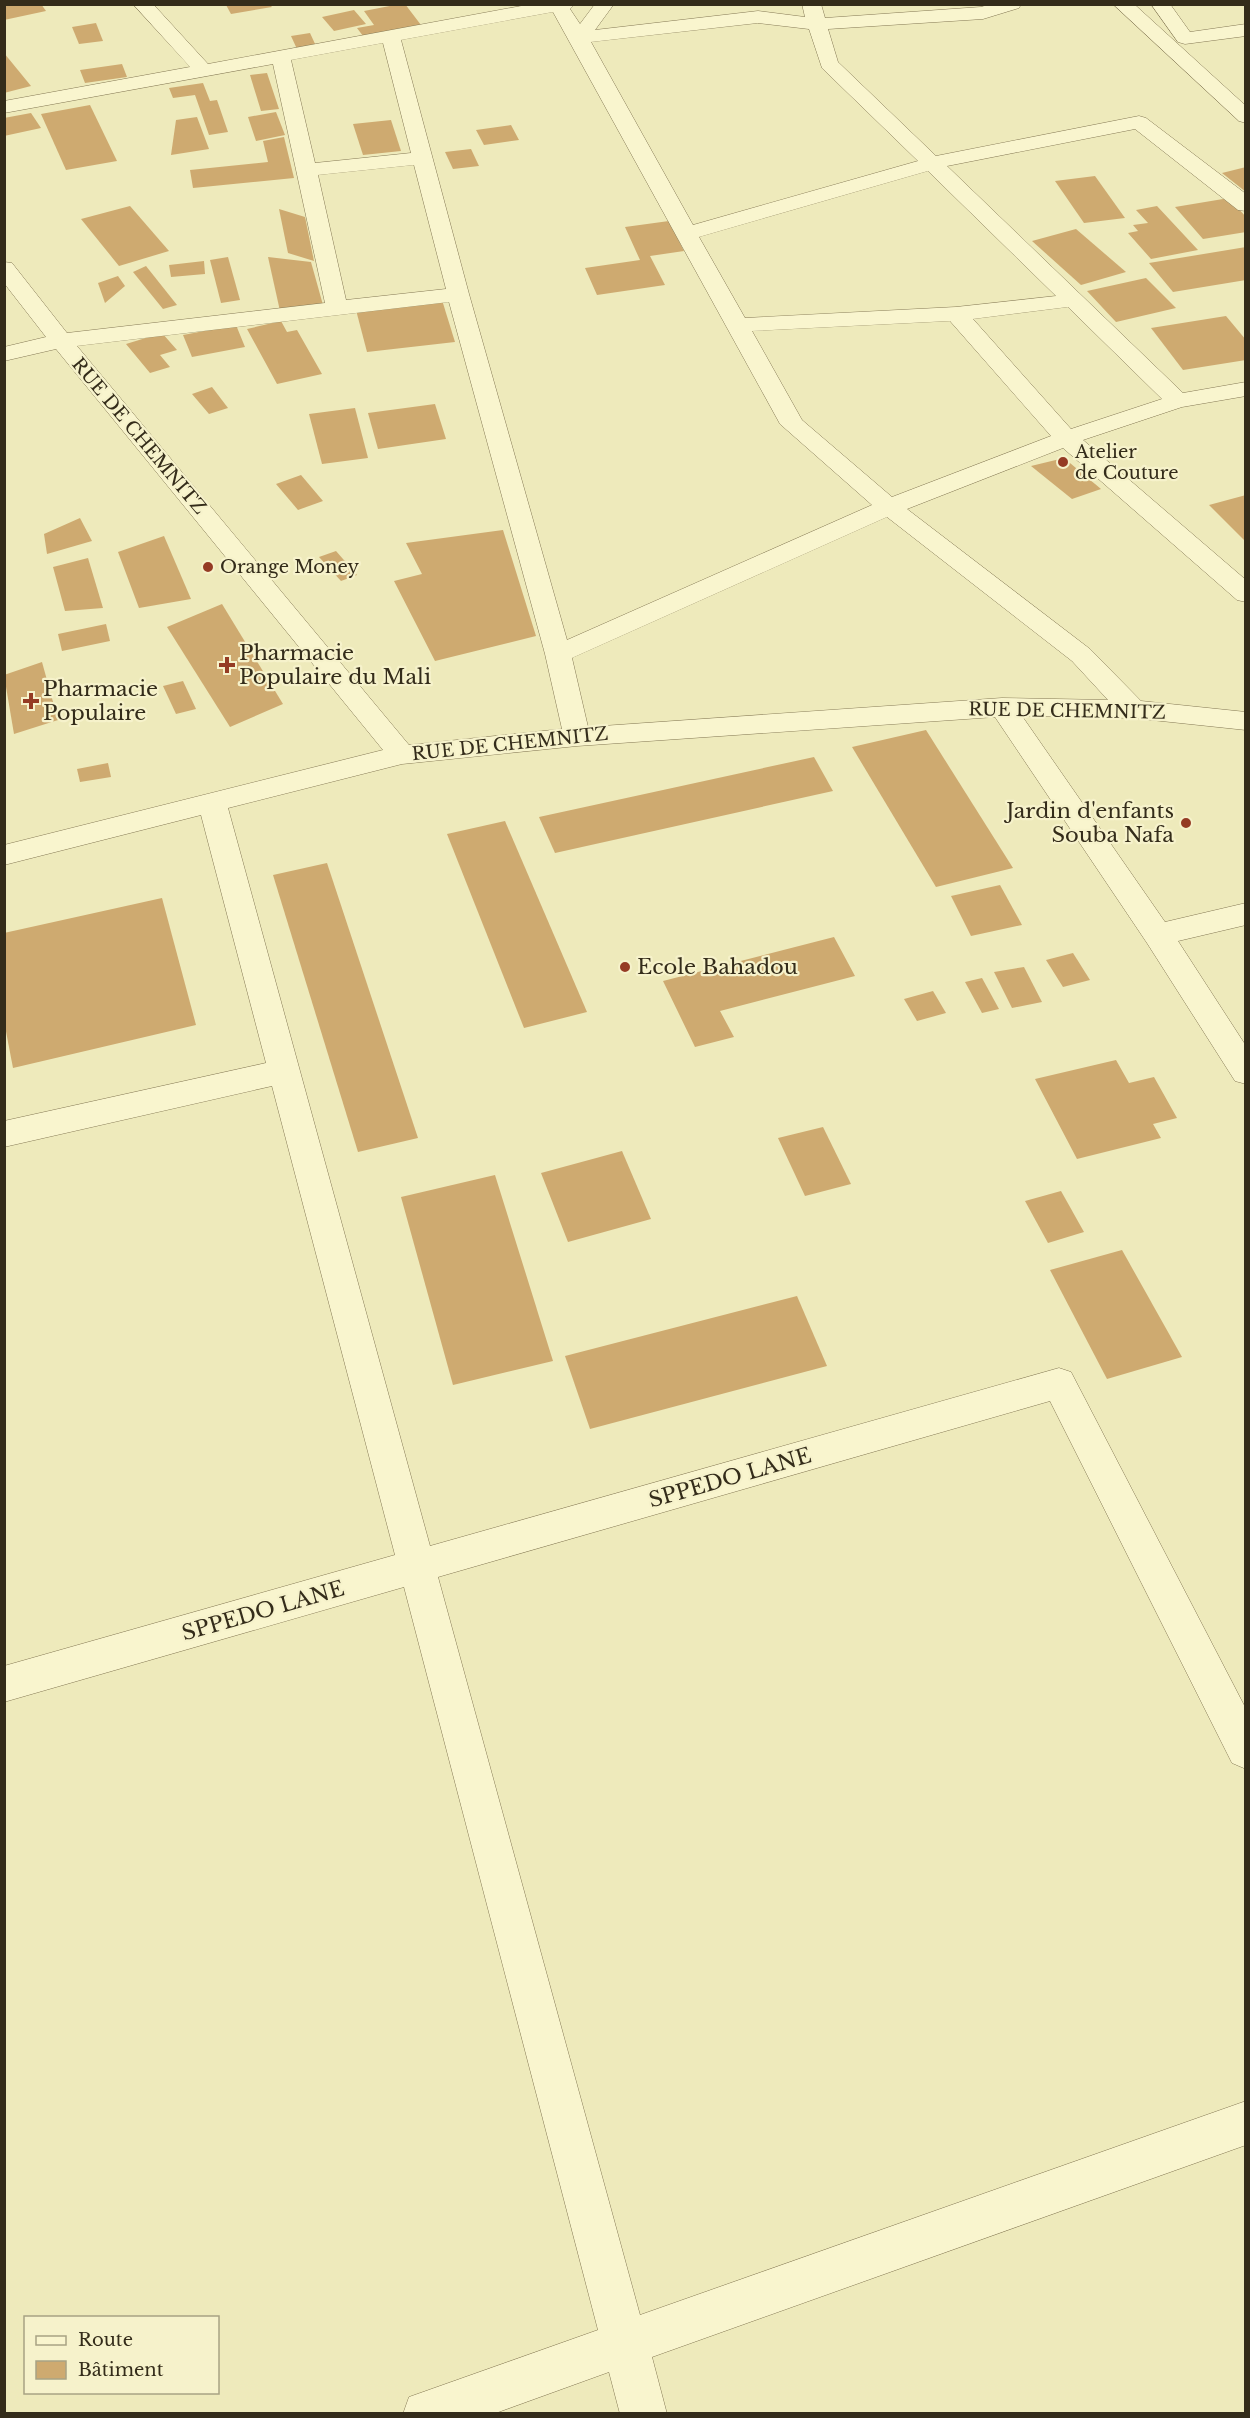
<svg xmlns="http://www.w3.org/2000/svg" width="1250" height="2418" font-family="'Libre Baskerville',serif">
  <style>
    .building { fill: #ceaa70 }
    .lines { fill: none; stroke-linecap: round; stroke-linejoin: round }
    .minor-casing { stroke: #857955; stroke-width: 1 }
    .minor { fill: #f9f5ce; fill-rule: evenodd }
    .poi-dot { fill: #953b24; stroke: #f6f2cb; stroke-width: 2 }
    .labels { text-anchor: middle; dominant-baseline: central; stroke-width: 4.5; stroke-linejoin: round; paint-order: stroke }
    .far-street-label { font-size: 18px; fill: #342c1a; stroke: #f6f2cb }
    .far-poi-label { font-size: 18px; fill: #342c1a; stroke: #f6f2cb; text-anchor: start }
    .poi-label { font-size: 21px; fill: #342c1a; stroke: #f6f2cb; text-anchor: start }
    .street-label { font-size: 21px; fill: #342c1a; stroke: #f6f2cb }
  </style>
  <rect width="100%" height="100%" fill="#eeeabb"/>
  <g class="building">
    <path d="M4,4H41L46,11L4,20Z"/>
    <path d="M400,4H405L421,25L363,36L357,28L374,25L364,11Z"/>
    <path d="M226,5H270L272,7L231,14Z"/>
    <path d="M354,10L366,24L334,31L322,17Z"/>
    <path d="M96,23L103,41L79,44L72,27Z"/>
    <path d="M310,33L316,46L297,49L291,36Z"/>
    <path d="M4,53L31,86L4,93Z"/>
    <path d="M122,64L127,77L85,83L80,70Z"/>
    <path d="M267,73L279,109L261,111L250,75Z"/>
    <path d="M203,83L210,101L217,100L228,132L209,135L195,95L173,98L169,88Z"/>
    <path d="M90,105L117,161L66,170L41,114Z"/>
    <path d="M276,112L285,135L256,141L248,117Z"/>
    <path d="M31,113L41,128L4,136V118Z"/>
    <path d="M197,117L209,149L171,155L176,120Z"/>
    <path d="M391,120L401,151L363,155L353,124Z"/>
    <path d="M511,125L519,140L484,145L476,130Z"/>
    <path d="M284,137L294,178L193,188L190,170L268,162L263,141Z"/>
    <path d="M471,149L479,166L453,169L445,152Z"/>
    <path d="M1246,167V192L1222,173Z"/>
    <path d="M1095,176L1125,218L1084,223L1055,181Z"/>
    <path d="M1229,198L1246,217V232L1203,239L1175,207Z"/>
    <path d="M130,206L169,251L119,266L81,219Z"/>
    <path d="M1157,206L1198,250L1151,259L1128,233L1138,231L1133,225L1148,223L1136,210Z"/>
    <path d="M279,209L305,217L314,261L288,253Z"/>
    <path d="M669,221L684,251L650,256L665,285L597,295L585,268L640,260L625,227Z"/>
    <path d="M1076,229L1126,272L1081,285L1032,241Z"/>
    <path d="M1246,247V280L1173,292L1149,263Z"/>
    <path d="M228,257L240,300L221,303L210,260Z"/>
    <path d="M268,257L311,262L323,305L280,311Z"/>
    <path d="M204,261L205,274L171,277L169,265Z"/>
    <path d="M146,266L177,305L163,309L133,272Z"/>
    <path d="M118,276L125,286L105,303L98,283Z"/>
    <path d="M1146,278L1176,308L1116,322L1087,291Z"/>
    <path d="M442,300L455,342L367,352L356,310Z"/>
    <path d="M1226,316L1246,340V360L1183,370L1151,328Z"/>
    <path d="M281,321L287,332L297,330L322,374L277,384L247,329Z"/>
    <path d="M236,325L245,347L192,357L183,335Z"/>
    <path d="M162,333L177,350L160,355L170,367L150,373L126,344Z"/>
    <path d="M212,387L228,408L209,414L192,394Z"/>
    <path d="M435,404L446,439L378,449L368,413Z"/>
    <path d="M355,408L368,458L322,464L309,414Z"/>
    <path d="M1064,458L1101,489L1072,499L1031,466Z"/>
    <path d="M301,475L323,501L298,510L276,484Z"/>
    <path d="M1246,495V542L1209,505Z"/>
    <path d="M80,518L92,541L47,554L44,534Z"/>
    <path d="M503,530L536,636L435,661L394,581L422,574L406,543Z"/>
    <path d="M164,536L191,599L139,608L118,552Z"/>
    <path d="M336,551L357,575L341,581L319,557Z"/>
    <path d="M88,558L103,608L65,611L53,567Z"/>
    <path d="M222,604L283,704L230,727L167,627Z"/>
    <path d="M106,624L110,641L62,651L58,634Z"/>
    <path d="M42,662L58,720L14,734L4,675Z"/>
    <path d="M183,681L196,709L176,714L163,686Z"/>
    <path d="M926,730L1013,868L936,887L852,747Z"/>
    <path d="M814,757L833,791L555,853L539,817Z"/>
    <path d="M108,763L111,777L80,782L77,769Z"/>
    <path d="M505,821L587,1012L524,1028L447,834Z"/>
    <path d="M327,863L418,1138L358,1152L273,875Z"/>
    <path d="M1000,885L1022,925L971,936L951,896Z"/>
    <path d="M162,898L196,1025L13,1068L4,1021V933Z"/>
    <path d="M834,937L855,976L720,1011L734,1037L695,1047L663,981Z"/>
    <path d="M1073,953L1090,980L1063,987L1046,960Z"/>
    <path d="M1024,967L1042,1002L1012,1008L994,972Z"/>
    <path d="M982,978L999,1009L982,1013L965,982Z"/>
    <path d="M933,991L946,1013L917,1021L904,999Z"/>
    <path d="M1116,1060L1129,1083L1154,1077L1177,1118L1153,1124L1161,1138L1077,1159L1035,1079Z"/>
    <path d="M823,1127L851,1184L805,1196L778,1138Z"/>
    <path d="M622,1151L651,1219L568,1242L541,1173Z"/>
    <path d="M495,1175L553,1361L453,1385L401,1197Z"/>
    <path d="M1061,1191L1084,1232L1048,1243L1025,1201Z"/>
    <path d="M1122,1250L1182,1357L1107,1379L1050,1270Z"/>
    <path d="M797,1296L827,1366L590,1429L565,1356Z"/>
  </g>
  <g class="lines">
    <g class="minor-casing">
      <g id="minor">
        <path d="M133,4H153L208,64L532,4H575L570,9L580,24L595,4H614L595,30L758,11L805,17L802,4H821L825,18L981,7L991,4H1021L1019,8L983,19L828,29L838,62L936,156L1139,116L1146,118L1246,194V211L1238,210L1135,129L947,166L1183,393L1246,382V396L1182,407L1083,440L1246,580V602L1237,600L1063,448L907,509L1090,649L1141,701L1246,712V730L1133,718L1022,716L1165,922L1246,903V925L1178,941L1246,1046V1084L1235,1081L1147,943L995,717L577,746L402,764L228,808L430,1546L1059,1368L1071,1372L1246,1709V1769L1232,1763L1050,1401L438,1577L640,2315L1246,2101V2145L652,2357L667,2414H620L609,2372L493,2414H403L409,2397L598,2330L404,1587L4,1702V1666L395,1555L272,1086L4,1147V1121L266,1063L201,815L4,865V845L383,750L56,349L4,361V347L46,337L4,283V262L12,263L67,333L325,303L273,64L4,113V101L190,67ZM553,12L780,424L872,505L567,640L469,294L401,40ZM758,23L809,29L822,68L918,161L693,225L591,42ZM383,43L411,153L315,163L291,60ZM414,165L446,289L346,300L318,175ZM928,171L1056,296L956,307L745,318L699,237ZM449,302L545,654L562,729L409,745L77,346ZM1068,307L1162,399L1071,429L973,319ZM950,321L1051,436L892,497L802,420L752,331ZM887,517L1072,661L1108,700L1002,698L588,727L572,658Z"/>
        <path d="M1113,4H1134L1246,106V123L1239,121Z"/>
        <path d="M1151,4H1170L1190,32L1246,24V36L1185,44L1178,42Z"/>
      </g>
    </g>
    <use href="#minor" class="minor"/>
  </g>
  <g class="poi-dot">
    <circle cx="1063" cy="462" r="6"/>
    <circle cx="208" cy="567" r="6"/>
    <path d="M224 656h6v6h6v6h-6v6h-6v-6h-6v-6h6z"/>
    <path d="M28 692h6v6h6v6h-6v6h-6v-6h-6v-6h6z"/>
    <circle cx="1186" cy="823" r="6"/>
    <circle cx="625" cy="967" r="6"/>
  </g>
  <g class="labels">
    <g class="far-street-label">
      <text transform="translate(139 436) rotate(50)">RUE DE CHEMNITZ</text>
      <text transform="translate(1067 711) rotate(1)">RUE DE CHEMNITZ</text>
      <text transform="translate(510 744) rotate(-6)">RUE DE CHEMNITZ</text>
    </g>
    <g class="far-poi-label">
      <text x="1075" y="452">Atelier<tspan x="1075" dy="21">de Couture</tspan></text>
      <text x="220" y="567">Orange Money</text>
    </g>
    <g class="poi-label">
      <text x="239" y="653">Pharmacie<tspan x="239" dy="24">Populaire du Mali</tspan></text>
      <text x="43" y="689">Pharmacie<tspan x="43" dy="24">Populaire</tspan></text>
      <text x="1174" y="811" text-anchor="end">Jardin d'enfants<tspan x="1174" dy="24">Souba Nafa</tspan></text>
      <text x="637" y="967">Ecole Bahadou</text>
    </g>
    <g class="street-label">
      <text transform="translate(730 1478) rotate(-16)">SPPEDO LANE</text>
      <text transform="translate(263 1611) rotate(-16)">SPPEDO LANE</text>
    </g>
  </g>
  <rect width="1250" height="2418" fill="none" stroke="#342c1a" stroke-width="12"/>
  <rect x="24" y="2316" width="195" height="78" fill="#f6f2cb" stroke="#a8a384" stroke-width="1.5"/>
  <rect x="36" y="2336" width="30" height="9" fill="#f9f5ce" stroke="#a8a384" stroke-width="1.5"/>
  <text x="78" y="2346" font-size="18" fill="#342c1a">Route</text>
  <rect x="36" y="2361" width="30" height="18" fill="#ceaa70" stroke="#a8a384" stroke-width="1.5"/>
  <text x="78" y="2376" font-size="18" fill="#342c1a">Bâtiment</text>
</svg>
